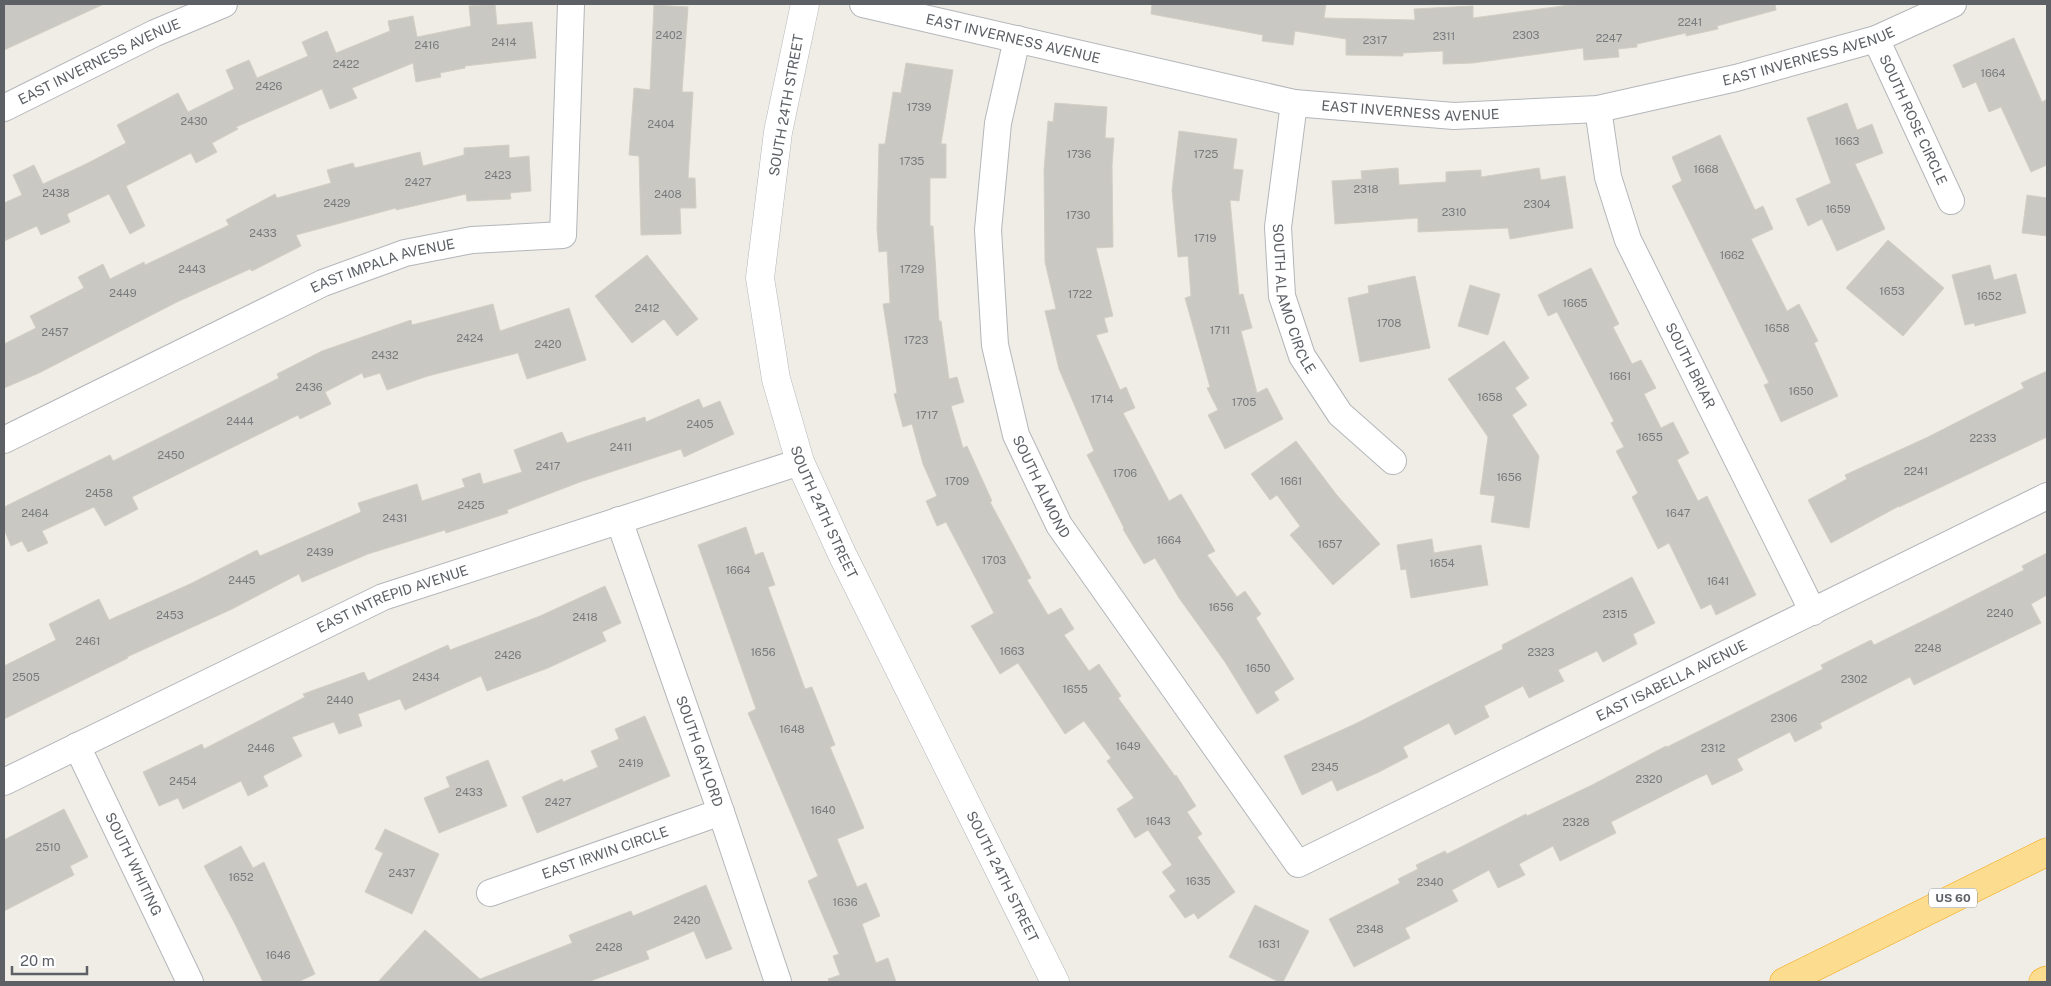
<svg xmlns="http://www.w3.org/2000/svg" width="2051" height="986" font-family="'Public Sans',sans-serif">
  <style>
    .building { fill: #cac8c3; stroke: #d4cfc4 }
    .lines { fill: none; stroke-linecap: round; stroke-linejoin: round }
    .minor-casing { stroke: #b3b6ba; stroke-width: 28 }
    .tertiary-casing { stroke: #b3b6ba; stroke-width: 29 }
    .motorway-casing { stroke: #f4a102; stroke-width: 29 }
    .minor { stroke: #fff; stroke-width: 26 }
    .tertiary { stroke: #fff; stroke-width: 28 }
    .motorway { stroke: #fcdd90; stroke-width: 28 }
    .labels { text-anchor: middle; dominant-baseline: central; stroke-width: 5; stroke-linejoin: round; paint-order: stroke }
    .number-label { font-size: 11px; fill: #787b7d }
    .shield { fill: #fff; stroke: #8e9094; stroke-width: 1 }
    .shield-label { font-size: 12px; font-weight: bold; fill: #5d6166 }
    .street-label { font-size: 14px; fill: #5d6166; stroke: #fff }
  </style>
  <rect width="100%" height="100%" fill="#efede6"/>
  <g class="building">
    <path d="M4,4H104L4,50Z"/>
    <path d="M495,4L497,25L532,22L536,58L465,66V68L440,73L441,77L416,82L413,63L352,88L357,98L330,109L322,89L236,127L238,129L212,143L217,152L196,163L191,153L126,186L145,226L130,234L109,194L67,214L70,222L41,235L37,226L4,241V203L22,195L13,175L34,165L43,184L88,163L126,143L117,125L178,93L188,112L234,89L226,70L249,60L257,78L308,56L302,42L327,31L336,53L390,31L388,21L413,16L417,37L471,26L469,6Z"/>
    <path d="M1152,4H1326L1324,18L1415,20L1414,9L1473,6V18L1577,4H1775L1776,10L1717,26L1718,29L1686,36V33L1637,44V47L1618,49L1619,57L1584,60L1583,48L1473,63L1443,64V51L1403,53V56L1346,55V39L1295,31L1293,45L1262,41L1263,35L1151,14Z"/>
    <path d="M654,5L688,7L682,92H693L688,178H695L696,208H680L681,234L641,235L639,156L629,155L634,88L650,90Z"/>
    <path d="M2014,38L2042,102L2047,99V165L2031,172L2001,107L1989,112L1976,82L1963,88L1953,65Z"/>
    <path d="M906,63L953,70L941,144H946V178H930V226H933L939,321H941L949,379L957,377L964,402L951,406L963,448L967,446L992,501L990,502L1031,578L1027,580L1048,615L1061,608L1074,629L1064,635L1089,671L1099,664L1121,696L1118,698L1175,776L1176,775L1196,806L1187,812L1202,834L1197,837L1235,892L1198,919L1194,913L1185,918L1169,896L1176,891L1162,872L1172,865L1148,830L1135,838L1117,809L1134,798L1107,761L1111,758L1084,721L1065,734L1018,663L1000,674L971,626L994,613L946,522L937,526L926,501L937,496L923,464L912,424L903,427L894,394L897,393L883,304L890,303L887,251L879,252L877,229L879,144H885L893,92L901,93Z"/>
    <path d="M1055,103L1107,107L1105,138H1114L1112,166L1113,247L1096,248L1113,316L1104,318L1108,332L1096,335L1120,390L1126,387L1135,408L1123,413L1169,501L1181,494L1215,551L1207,555L1237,597L1245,591L1261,614L1256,618L1294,679L1274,692L1279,700L1257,714L1225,662L1179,598L1155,558L1144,564L1123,529L1124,528L1087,455L1094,451L1059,369L1045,311L1056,309L1045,262L1044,170L1048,121L1053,122Z"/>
    <path d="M1847,103L1857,130L1872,124L1883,153L1855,164L1885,229L1837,251L1822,219L1808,226L1796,199L1831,183L1807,118Z"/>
    <path d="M1179,131L1237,139L1233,169L1243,170L1239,201L1230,200L1239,295L1243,294L1252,328L1241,331L1257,393L1267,388L1283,419L1225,449L1208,415L1218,410L1207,388L1210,387L1185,298L1191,296L1188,256L1178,257L1172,190Z"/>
    <path d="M1720,135L1755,210L1763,206L1773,229L1751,239L1787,311L1799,304L1818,341L1814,343L1838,396L1781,422L1764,385L1769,383L1672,186L1682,181L1672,157Z"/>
    <path d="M509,145V158L529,156L531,191L510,193L511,199L467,201L466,194L396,210V208L296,235L301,246L252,271L250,269L177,302L39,373L4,388V344L36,328L30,316L84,288L78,277L103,264L110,279L144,262L145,265L229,225L226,220L275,194L277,198L331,183L327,170L353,163L355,168L420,152L423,166L464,155V148Z"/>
    <path d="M1398,168L1399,185L1446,182V172L1481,170V177L1539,168L1541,180L1565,176L1573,228L1510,239L1508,228L1418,232V218L1335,224L1332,181L1362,179L1361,171Z"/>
    <path d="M2027,195L2047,198V236L2022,233Z"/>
    <path d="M1888,240L1944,288L1903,336L1846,288Z"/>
    <path d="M647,255L698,319L677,336L664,319L632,343L595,296Z"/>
    <path d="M1990,265L1994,280L2016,274L2026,313L1975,326L1974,323L1965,325L1952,275Z"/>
    <path d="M1591,268L1619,324L1613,327L1632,364L1641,360L1656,388L1644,394L1661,428L1673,422L1689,453L1677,460L1698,501L1707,496L1756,595L1716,615L1711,604L1701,609L1669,543L1658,549L1632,497L1638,493L1616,451L1624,447L1611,423L1614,421L1557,312L1548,316L1538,295Z"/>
    <path d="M1415,276L1430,348L1360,362L1348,298L1369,293L1368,286Z"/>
    <path d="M1470,285L1500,294L1488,335L1458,326Z"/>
    <path d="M493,304L500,331L569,308L586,360L527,379L518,353L428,376L387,390L380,373L364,378L362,373L325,392L331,404L300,419L298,415L132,497L138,509L105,526L94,507L42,531L48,543L28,552L22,541L11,546L4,529V507L110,455L113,461L279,378L277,374L322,351L411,320L412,325Z"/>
    <path d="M1504,341L1529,378L1515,388L1527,405L1512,415L1539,456L1529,528L1491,522L1495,496L1480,494L1488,437L1448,379Z"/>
    <path d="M2047,371V437L1899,507V506L1831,543L1808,500L1847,479L1845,475L1928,437L2024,388L2021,383Z"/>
    <path d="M699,399L703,408L720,401L734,434L684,457L681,449L580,482L507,510L508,513L446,533L445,530L368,554L302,582L299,574L232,609L127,657L128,658L4,719V666L56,640L49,624L99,599L109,620L190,584L257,550L260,556L361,512L358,503L417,484L422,501L465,487L462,479L480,473L483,484L522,472L514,450L562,432L567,443L645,417L646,422Z"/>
    <path d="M1296,441L1336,494L1380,544L1333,585L1290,535L1300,526L1277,495L1270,500L1251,474Z"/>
    <path d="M746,527L755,555L763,552L775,585L768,587L805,689L812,687L835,745L830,747L864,828L837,839L857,887L866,883L880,916L862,924L876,963L888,958L896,982H829L828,979L840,975L833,956L839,954L808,881L818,876L748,713L756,709L698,545Z"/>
    <path d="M1432,539L1434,553L1481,545L1488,585L1411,598L1406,569L1401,570L1397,545Z"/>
    <path d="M2047,553V595L2031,604L2041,623L1914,685L1910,677L1820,723L1822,728L1795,742L1790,732L1737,759L1743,770L1712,785L1707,774L1694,780L1611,822L1616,833L1560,861L1553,846L1519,864L1525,875L1498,888L1489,870L1452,890L1458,901L1405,928L1410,938L1354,967L1329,919L1400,883L1398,879L1418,869L1416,865L1445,851L1447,854L1526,814L1527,816L1592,785L1666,746L1667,747L1823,669L1821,665L1871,640L1874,645L1943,611L2024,570L2022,566Z"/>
    <path d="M1632,577L1655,623L1633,634L1637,644L1603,662L1597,651L1558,670L1564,681L1529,698L1523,686L1484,706L1489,717L1455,735L1449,723L1403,747L1408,757L1379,772L1337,791L1332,780L1302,795L1284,756L1355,724L1503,649L1502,645Z"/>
    <path d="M605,586L621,623L602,632L606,641L548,668L487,691L481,676L405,710L400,699L358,714L362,726L339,734L334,722L292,737L302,756L263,776L268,786L248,796L241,781L183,809L178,798L159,806L143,772L202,744L204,749L305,697L303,694L364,672L368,681L448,645L450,650L540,616Z"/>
    <path d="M645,716L670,776L537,833L522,797L562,779L563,782L598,767L591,751L619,739L615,729Z"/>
    <path d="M488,760L507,806L439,833L424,798L450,787L446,777Z"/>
    <path d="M64,809L88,857L70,866L74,875L4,911V840Z"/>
    <path d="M385,829L439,854L412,914L365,892L383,853L375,849Z"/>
    <path d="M241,846L253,868L264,862L315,974L298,982H263L235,924L204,866Z"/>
    <path d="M706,885L732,949L706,959L694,931L646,951L649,959L588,982H378L425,930L480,979L572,943L569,935L631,911L633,916Z"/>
    <path d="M1255,905L1309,931L1283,982H1279L1229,957Z"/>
  </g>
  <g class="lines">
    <g class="minor-casing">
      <g id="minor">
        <path id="s1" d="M863,4L1294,103L1454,116L1598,109L1736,78L1876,39L1953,4"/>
        <path id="s2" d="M1017,39L998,123L988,230L995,345L1016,435L1059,525L1298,864L2047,496"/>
        <path id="s3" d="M1876,39L1951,201"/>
        <path id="s4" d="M1294,103L1278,227L1282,296L1302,356L1340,414L1393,461"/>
        <path id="s5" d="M4,108L155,33L224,4"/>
        <path id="s6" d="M1598,109L1608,177L1628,240L1813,612"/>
        <path id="s7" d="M4,440L323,283L405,253L472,240L563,235L571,4"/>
        <path id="s8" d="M619,520L721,812L778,982"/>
        <path id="s9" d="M77,746L190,982"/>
        <path id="s10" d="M4,782L383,597L800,462"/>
        <path id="s11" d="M490,893L721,812"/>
      </g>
    </g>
    <g class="tertiary-casing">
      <g id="tertiary">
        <path id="s12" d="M805,4L778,132L760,278L776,379L800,462L842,554L1055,982"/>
      </g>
    </g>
    <g class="motorway-casing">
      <g id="motorway">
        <path d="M1784,982L2047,852"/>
        <path d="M2043,982L2047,980"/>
      </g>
    </g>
    <use href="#minor" class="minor"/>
    <use href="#tertiary" class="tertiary"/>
    <use href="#motorway" class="motorway"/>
  </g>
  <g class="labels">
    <g class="number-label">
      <text x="1690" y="22">2241</text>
      <text x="669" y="35">2402</text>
      <text x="1526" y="35">2303</text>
      <text x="1444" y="36">2311</text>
      <text x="1609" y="38">2247</text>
      <text x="1375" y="40">2317</text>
      <text x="504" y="42">2414</text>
      <text x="427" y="45">2416</text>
      <text x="346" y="64">2422</text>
      <text x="1993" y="73">1664</text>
      <text x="269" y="86">2426</text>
      <text x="919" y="107">1739</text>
      <text x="194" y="121">2430</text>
      <text x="661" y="124">2404</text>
      <text x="1847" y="141">1663</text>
      <text x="1079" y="154">1736</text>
      <text x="1206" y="154">1725</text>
      <text x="912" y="161">1735</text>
      <text x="1706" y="169">1668</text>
      <text x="498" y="175">2423</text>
      <text x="418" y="182">2427</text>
      <text x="1366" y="189">2318</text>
      <text x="56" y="193">2438</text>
      <text x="668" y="194">2408</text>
      <text x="337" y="203">2429</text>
      <text x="1537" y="204">2304</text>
      <text x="1838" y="209">1659</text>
      <text x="1454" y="212">2310</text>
      <text x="1078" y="215">1730</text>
      <text x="263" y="233">2433</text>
      <text x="1205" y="238">1719</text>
      <text x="1732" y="255">1662</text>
      <text x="192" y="269">2443</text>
      <text x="912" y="269">1729</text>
      <text x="1892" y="291">1653</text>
      <text x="123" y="293">2449</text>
      <text x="1080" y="294">1722</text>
      <text x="1989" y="296">1652</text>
      <text x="1575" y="303">1665</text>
      <text x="647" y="308">2412</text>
      <text x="1389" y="323">1708</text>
      <text x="1777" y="328">1658</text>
      <text x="1220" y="330">1711</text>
      <text x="55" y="332">2457</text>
      <text x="470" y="338">2424</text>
      <text x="916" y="340">1723</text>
      <text x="548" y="344">2420</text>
      <text x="385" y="355">2432</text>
      <text x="1620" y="376">1661</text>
      <text x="309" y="387">2436</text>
      <text x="1801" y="391">1650</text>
      <text x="1490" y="397">1658</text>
      <text x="1102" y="399">1714</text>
      <text x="1244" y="402">1705</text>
      <text x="927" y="415">1717</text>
      <text x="240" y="421">2444</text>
      <text x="700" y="424">2405</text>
      <text x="1650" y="437">1655</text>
      <text x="1983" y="438">2233</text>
      <text x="621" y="447">2411</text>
      <text x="171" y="455">2450</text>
      <text x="548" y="466">2417</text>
      <text x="1916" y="471">2241</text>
      <text x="1125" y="473">1706</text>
      <text x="1509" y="477">1656</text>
      <text x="957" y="481">1709</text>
      <text x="1291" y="481">1661</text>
      <text x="99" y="493">2458</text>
      <text x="471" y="505">2425</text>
      <text x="35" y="513">2464</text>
      <text x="1678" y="513">1647</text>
      <text x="395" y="518">2431</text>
      <text x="1169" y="540">1664</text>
      <text x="1330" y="544">1657</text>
      <text x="320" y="552">2439</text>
      <text x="994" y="560">1703</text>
      <text x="1442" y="563">1654</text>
      <text x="738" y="570">1664</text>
      <text x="242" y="580">2445</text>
      <text x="1718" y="581">1641</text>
      <text x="1221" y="607">1656</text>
      <text x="2000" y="613">2240</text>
      <text x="1615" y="614">2315</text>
      <text x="170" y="615">2453</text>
      <text x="585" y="617">2418</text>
      <text x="88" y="641">2461</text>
      <text x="1928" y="648">2248</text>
      <text x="1012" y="651">1663</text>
      <text x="763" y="652">1656</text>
      <text x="1541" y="652">2323</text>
      <text x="508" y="655">2426</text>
      <text x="1258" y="668">1650</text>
      <text x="26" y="677">2505</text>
      <text x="426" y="677">2434</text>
      <text x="1854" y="679">2302</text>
      <text x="1075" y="689">1655</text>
      <text x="340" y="700">2440</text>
      <text x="1784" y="718">2306</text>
      <text x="792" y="729">1648</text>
      <text x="1128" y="746">1649</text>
      <text x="261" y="748">2446</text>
      <text x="1713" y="748">2312</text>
      <text x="631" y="763">2419</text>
      <text x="1325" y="767">2345</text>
      <text x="1649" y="779">2320</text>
      <text x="183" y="781">2454</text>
      <text x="469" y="792">2433</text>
      <text x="558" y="802">2427</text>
      <text x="823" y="810">1640</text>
      <text x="1158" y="821">1643</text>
      <text x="1576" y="822">2328</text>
      <text x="48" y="847">2510</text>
      <text x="402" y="873">2437</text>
      <text x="241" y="877">1652</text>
      <text x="1198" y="881">1635</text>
      <text x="1430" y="882">2340</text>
      <text x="845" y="902">1636</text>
      <text x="687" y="920">2420</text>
      <text x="1370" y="929">2348</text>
      <text x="1269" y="944">1631</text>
      <text x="609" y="947">2428</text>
      <text x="278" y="955">1646</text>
    </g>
    <rect class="shield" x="1929" y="888.5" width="48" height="19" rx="4"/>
    <g class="shield-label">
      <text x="1953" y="898">US 60</text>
    </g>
    <g class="street-label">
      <text stroke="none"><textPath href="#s1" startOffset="154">EAST INVERNESS AVENUE</textPath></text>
      <text stroke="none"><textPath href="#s1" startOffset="964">EAST INVERNESS AVENUE</textPath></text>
      <text stroke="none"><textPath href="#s5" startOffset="106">EAST INVERNESS AVENUE</textPath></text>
      <text transform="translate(786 105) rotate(-80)">SOUTH 24TH STREET</text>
      <text stroke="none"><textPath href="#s1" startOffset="559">EAST INVERNESS AVENUE</textPath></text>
      <text stroke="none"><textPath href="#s3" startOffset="89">SOUTH ROSE CIRCLE</textPath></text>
      <text stroke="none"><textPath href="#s7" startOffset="418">EAST IMPALA AVENUE</textPath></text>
      <text stroke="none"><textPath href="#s4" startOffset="199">SOUTH ALAMO CIRCLE</textPath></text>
      <text stroke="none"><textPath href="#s6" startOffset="275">SOUTH BRIAR</textPath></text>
      <text stroke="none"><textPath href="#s2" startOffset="459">SOUTH ALMOND</textPath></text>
      <text stroke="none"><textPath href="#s12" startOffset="522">SOUTH 24TH STREET</textPath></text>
      <text stroke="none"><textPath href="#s10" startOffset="430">EAST INTREPID AVENUE</textPath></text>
      <text stroke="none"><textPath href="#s2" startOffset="1332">EAST ISABELLA AVENUE</textPath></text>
      <text stroke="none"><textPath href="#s8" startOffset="245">SOUTH GAYLORD</textPath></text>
      <text stroke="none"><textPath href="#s11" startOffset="122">EAST IRWIN CIRCLE</textPath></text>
      <text stroke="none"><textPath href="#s9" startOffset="131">SOUTH WHITING</textPath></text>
      <text stroke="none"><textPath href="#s12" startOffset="928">SOUTH 24TH STREET</textPath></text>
    </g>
  </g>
  <rect width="2051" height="986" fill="none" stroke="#5d6166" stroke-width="10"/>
  <path d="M12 966v8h75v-8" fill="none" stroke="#5d6166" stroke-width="2.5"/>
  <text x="20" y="966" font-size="15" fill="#5d6166" stroke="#ffffff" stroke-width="4" paint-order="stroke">20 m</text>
</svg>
